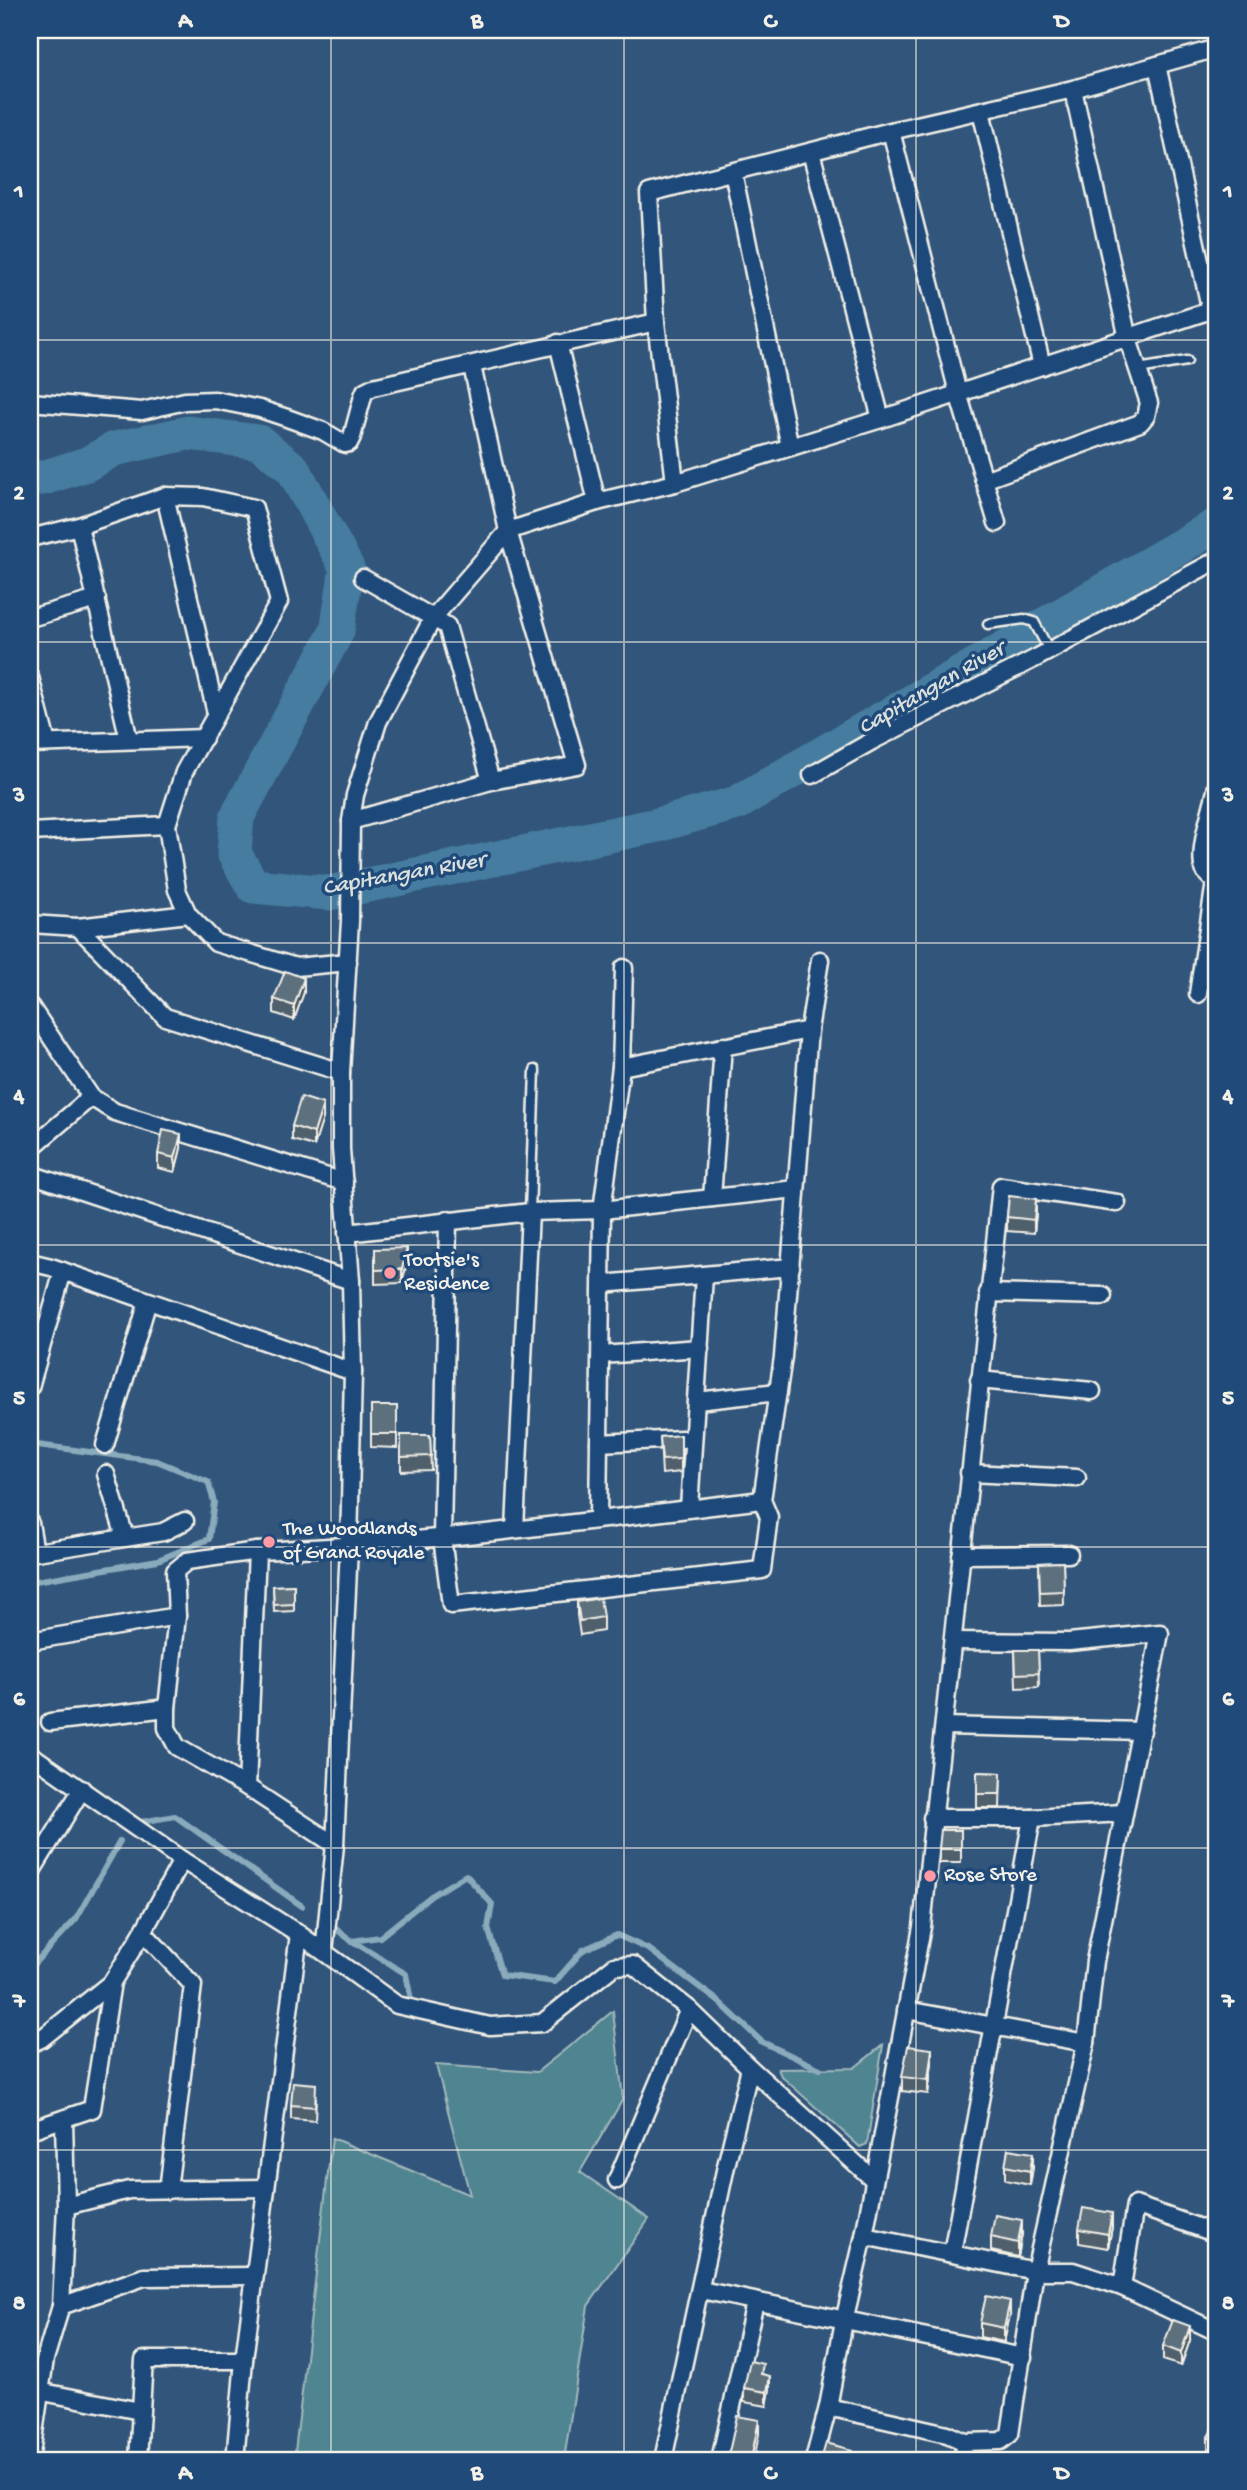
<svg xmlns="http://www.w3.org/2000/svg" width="1247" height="2490" font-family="'Gochi Hand',sans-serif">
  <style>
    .green { fill: #508491; stroke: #a2babc; stroke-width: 2 }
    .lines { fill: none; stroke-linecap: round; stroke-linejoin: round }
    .stream { stroke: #8aabbc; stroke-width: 6 }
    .river { stroke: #447c9f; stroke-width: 35 }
    .lane-casing { stroke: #f4f1e8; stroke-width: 13 }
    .street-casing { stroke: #f4f1e8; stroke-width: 21 }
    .lane { stroke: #1f4a7a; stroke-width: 8 }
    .street { stroke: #1f4a7a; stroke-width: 16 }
    .wall { fill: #505f6c; stroke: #f4f1e8; stroke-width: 2 }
    .shaded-wall { fill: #414e58; stroke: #f4f1e8; stroke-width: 2 }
    .building { fill: #5d6f7e; stroke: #f4f1e8; stroke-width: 2 }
    .grid { fill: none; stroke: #f4f1e8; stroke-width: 2; stroke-opacity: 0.55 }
    .poi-dot { fill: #ff9aa2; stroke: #1f4a7a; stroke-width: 2.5 }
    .labels { text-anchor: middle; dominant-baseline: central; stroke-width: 7; stroke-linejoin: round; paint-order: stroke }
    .poi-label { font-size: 21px; fill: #f4f1e8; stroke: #1f4a7a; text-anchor: start }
    .water-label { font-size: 23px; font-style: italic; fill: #dadfdd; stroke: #1f4a7a }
    .neatline { fill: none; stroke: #f4f1e8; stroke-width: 2.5 }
    .grid-label { font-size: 23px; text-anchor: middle; font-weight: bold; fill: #f4f1e8 }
  </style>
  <rect width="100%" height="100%" fill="#32557b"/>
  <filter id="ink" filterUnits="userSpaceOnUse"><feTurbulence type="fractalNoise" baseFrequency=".0143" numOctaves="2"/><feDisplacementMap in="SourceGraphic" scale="14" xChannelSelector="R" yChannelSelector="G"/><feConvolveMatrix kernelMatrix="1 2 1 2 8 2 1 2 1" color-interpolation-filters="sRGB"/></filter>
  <g filter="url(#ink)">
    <g class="green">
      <path d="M613,2011L623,2099L580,2172L649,2219L588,2306L564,2460H294L332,2138L470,2195L436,2065L537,2072Z"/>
      <path d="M883,2045L867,2144L860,2147L781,2076L778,2069L854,2068Z"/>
    </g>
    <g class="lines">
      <g class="stream">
        <path d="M30,1444L157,1461L208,1482L214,1502L209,1539L158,1560L30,1582"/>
        <path d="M30,1726L31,1749"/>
        <path d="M141,1822L175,1816L302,1906"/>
        <path d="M332,1926L352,1941L380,1937L431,1896L466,1875L492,1904L488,1928L502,1975L555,1982L583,1950L617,1935L650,1950L718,2001L762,2042L820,2069"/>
        <path d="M352,1941L406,1974L412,2005"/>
        <path d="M30,1968L76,1919L120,1841"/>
      </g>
      <path class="river" d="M30,478H43L87,464L114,449L188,433L259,442L293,469L347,568L337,631L237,817L234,853L253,886L329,893L658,825L737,803L1217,525"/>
      <g class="lane-casing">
        <g id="lane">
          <path d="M1138,369L1187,361"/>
          <path d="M988,624L1024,619L1034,622L1049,650"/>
          <path d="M530,1212L535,1070"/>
        </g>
      </g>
      <g class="street-casing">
        <g id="street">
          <path d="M1157,65L1211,312"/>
          <path d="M981,111L1042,366"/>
          <path d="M891,131L958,393L997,523"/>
          <path d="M811,152L881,419"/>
          <path d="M733,172L790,447"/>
          <path d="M558,343L597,502"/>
          <path d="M30,402L142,411L185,401L215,400L260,409L287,418L323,431L345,444L349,443L352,437L363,396L365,391L373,387L656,322"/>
          <path d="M984,480L1140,423L1146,416L1149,403L1128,339L1073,89"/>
          <path d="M675,483L656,322L649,193L891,131L1073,89L1217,48"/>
          <path d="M165,496L216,713"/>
          <path d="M79,526L129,740"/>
          <path d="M30,538L79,526L165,496L203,497L254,508L279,602L184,772L167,825L177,890L188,914L216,943L296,967L348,962"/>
          <path d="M363,578L447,626L491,781"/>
          <path d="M30,618L97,599"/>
          <path d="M30,677L47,743"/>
          <path d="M30,744L204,738"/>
          <path d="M812,775L872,741L1038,657L1217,560"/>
          <path d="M1217,786C1213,807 1199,845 1203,866C1205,874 1211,879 1217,883"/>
          <path d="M351,821L491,781L577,765L508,531L472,366"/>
          <path d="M30,832L167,825"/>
          <path d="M30,924L78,927L188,914"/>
          <path d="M78,927L165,1017L341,1072"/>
          <path d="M1198,994L1215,882"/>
          <path d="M30,1006L91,1097L115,1112L344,1182"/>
          <path d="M621,1067L809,1030"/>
          <path d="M30,1149L91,1097"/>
          <path d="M30,1174L351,1281"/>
          <path d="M712,1198L723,1046"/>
          <path d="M448,1220L442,1538L451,1605L762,1570L769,1517L762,1500L783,1357L809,1030L820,960"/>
          <path d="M347,1233L530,1212L602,1210L796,1189"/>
          <path d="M30,1262L51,1267L353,1372"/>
          <path d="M602,1284L791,1267"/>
          <path d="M988,1293L1103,1296"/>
          <path d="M601,1355L700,1348"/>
          <path d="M979,1380L1092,1391"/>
          <path d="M30,1387L63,1271"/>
          <path d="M697,1401L778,1392"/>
          <path d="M599,1443L682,1439"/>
          <path d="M105,1445L148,1301"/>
          <path d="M969,1473L1077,1478"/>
          <path d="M106,1474L125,1537"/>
          <path d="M689,1508L704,1276"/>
          <path d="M598,1519L602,1210L621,1067L624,968"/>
          <path d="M30,1523L35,1552"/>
          <path d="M515,1529L530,1212"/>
          <path d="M30,1553L163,1532L185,1521"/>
          <path d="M961,1555L1069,1554"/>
          <path d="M30,1641L177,1616"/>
          <path d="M953,1641L1069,1642L1160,1633L1095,1961L1086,2043"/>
          <path d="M50,1722L167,1708"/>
          <path d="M944,1726L1142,1731"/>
          <path d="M30,1754L182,1860L299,1934"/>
          <path d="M247,1787L177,1747L167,1728V1708L177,1616L175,1571L187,1561L257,1551"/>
          <path d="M932,1818H1032L1124,1813"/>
          <path d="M335,1845L247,1787L257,1551C426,1544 594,1520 762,1500"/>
          <path d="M30,1874L82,1789"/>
          <path d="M143,1932L193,1985L168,2190"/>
          <path d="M324,1952L335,1845L349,1547L353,1372L351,1281L341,1149V1072L350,921L351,821L355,795L378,722L433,618L508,531L597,502L675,483L881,419L1217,308"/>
          <path d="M906,2010L1086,2043L1035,2271L1010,2434L1001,2441L965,2442L962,2460"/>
          <path d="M30,2044L41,2039L112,1982"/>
          <path d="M30,2130L92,2109L112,1982L143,1932L182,1860"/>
          <path d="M617,2180L689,2009"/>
          <path d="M66,2206L129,2190L266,2188"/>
          <path d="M864,2236L1035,2271H1073L1122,2287L1217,2332"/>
          <path d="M952,2253L1032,1818"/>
          <path d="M1122,2287L1135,2205L1217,2234"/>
          <path d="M701,2290L1023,2357"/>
          <path d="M61,2306L144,2277L254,2276"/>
          <path d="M38,2391L140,2411"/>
          <path d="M828,2407L947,2434L965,2442"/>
          <path d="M30,2460L45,2359L61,2306L66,2206L64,2120"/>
          <path d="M138,2460L144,2360H244"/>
          <path d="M235,2460L244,2360L299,1934L397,2005L490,2026L542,2023L614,1966L633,1965L689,2009L750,2068L874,2180"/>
          <path d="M663,2460L726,2166L750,2068"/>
          <path d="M720,2460L755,2302"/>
          <path d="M814,2460L828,2407L844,2321L864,2236L922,1927L1001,1186L1117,1203"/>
        </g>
      </g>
      <use href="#lane" class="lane"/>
      <use href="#street" class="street"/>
    </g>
    <g class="wall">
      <path d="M304,992L294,1020L274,1013V999Z"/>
      <path d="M323,1118L314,1146L292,1140V1126Z"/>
      <path d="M181,1148L175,1172L158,1168V1154Z"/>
      <path d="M1036,1213L1034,1233L1007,1231V1217Z"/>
      <path d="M375,1249L407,1262L402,1283L375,1284Z"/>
      <path d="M371,1406H397V1448L371,1447Z"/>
      <path d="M401,1435H430L431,1470L401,1471Z"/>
      <path d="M681,1435V1472L662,1474L660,1437Z"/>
      <path d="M1063,1562L1064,1605L1040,1606L1039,1563Z"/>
      <path d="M294,1585V1611L274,1612L273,1586Z"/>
      <path d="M577,1602L603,1617V1631L580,1635L577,1615Z"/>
      <path d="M1015,1650H1038L1039,1687L1016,1688Z"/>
      <path d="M977,1772L1001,1773L1000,1808H977Z"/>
      <path d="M961,1830V1863H939V1849Z"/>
      <path d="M932,2063L928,2094L902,2091V2077Z"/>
      <path d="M316,2098L315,2121L291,2119V2105Z"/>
      <path d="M1005,2166L1033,2167L1030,2185L1005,2180Z"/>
      <path d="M1112,2227L1108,2248L1079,2243V2229Z"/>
      <path d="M1022,2234L1018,2257L991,2251V2237Z"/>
      <path d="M1010,2315L1004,2342L980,2337V2323Z"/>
      <path d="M1190,2340L1181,2366L1163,2360V2346Z"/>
      <path d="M763,2374L770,2389L767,2406L744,2402V2388Z"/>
      <path d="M1217,2421V2456L1208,2451V2437Z"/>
    </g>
    <g class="shaded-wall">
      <path d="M304,978V992L294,1020V1006Z"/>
      <path d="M323,1104V1118L314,1146V1133Z"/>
      <path d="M181,1134V1148L175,1172V1158Z"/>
      <path d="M1036,1199V1213L1034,1233V1220Z"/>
      <path d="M407,1248V1262L402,1283V1269Z"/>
      <path d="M932,2049V2063L928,2094V2080Z"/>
      <path d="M1033,2153V2167L1030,2185V2171Z"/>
      <path d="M1112,2213V2227L1108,2248V2234Z"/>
      <path d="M1022,2220V2234L1018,2257V2243Z"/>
      <path d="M1010,2301V2315L1004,2342V2328Z"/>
      <path d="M1190,2326V2340L1181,2366V2353Z"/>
      <path d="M770,2376V2389L767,2406V2392Z"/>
      <path d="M759,2420V2434L754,2460H751Z"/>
    </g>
    <g class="building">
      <path d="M285,971L304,978L294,1006L274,999Z"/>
      <path d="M301,1097L323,1104L314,1133L292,1126Z"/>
      <path d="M163,1130L181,1134L175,1158L158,1154Z"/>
      <path d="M1009,1196L1036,1199L1034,1220L1007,1217Z"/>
      <path d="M407,1248L402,1269L375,1270V1249Z"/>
      <rect x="371" y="1406" width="26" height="28"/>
      <path d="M401,1435H430L431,1456L401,1457Z"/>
      <path d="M681,1435V1459L662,1460L660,1437Z"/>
      <path d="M1063,1562L1064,1591L1040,1592L1039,1563Z"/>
      <path d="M294,1585V1604L274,1605L273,1586Z"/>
      <path d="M600,1598L603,1617L580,1621L577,1602Z"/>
      <path d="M1015,1650H1038L1039,1673L1016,1674Z"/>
      <path d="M977,1772L1001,1773L1000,1794H977Z"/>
      <path d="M941,1830H961V1849H939Z"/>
      <path d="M908,2046L932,2049L928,2080L902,2077Z"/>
      <path d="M293,2082L316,2084L315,2107L291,2105Z"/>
      <path d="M1008,2149L1033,2153L1030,2171L1005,2166Z"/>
      <path d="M1083,2208L1112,2213L1108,2234L1079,2229Z"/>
      <path d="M995,2215L1022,2220L1018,2243L991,2237Z"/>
      <path d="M986,2296L1010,2301L1004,2328L980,2323Z"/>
      <path d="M1173,2320L1190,2326L1181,2353L1163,2346Z"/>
      <path d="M750,2361L763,2364L761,2374L770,2376L767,2392L744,2388Z"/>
      <path d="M737,2416L759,2420L751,2460H725L730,2448Z"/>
      <path d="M1217,2421V2443L1208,2437Z"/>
      <path d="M826,2443L852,2450L850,2460H821Z"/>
      <path d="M880,2455L908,2460H879Z"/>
    </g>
  </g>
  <path class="grid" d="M331,30V2460M624,30V2460M916,30V2460M30,340H1217M30,642H1217M30,943H1217M30,1245H1217M30,1547H1217M30,1848H1217M30,2150H1217"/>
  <g class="poi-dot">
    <circle cx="390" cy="1273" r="7"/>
    <circle cx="269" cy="1542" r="7"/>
    <circle cx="930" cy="1876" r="7"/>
  </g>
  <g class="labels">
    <g class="poi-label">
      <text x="404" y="1261">Tootsie's<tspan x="404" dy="24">Residence</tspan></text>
      <text x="283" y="1530">The Woodlands<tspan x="283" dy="24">of Grand Royale</tspan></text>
      <text x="944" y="1876">Rose Store</text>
    </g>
    <g class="water-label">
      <text transform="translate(932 689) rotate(-30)">Capitangan River</text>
      <text transform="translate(404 875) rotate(-10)">Capitangan River</text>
    </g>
  </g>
  <rect width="1247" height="2490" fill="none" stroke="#1f4a7a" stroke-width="77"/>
  <rect x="38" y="38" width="1170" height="2414" class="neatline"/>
  <g class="grid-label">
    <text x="185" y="27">A</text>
    <text x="477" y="27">B</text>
    <text x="770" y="27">C</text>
    <text x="1062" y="27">D</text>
    <text x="19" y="197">1</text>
    <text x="1228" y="197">1</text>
    <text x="19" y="499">2</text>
    <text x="1228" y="499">2</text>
    <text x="19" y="801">3</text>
    <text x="1228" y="801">3</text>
    <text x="19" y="1102">4</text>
    <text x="1228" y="1102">4</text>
    <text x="19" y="1404">5</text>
    <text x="1228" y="1404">5</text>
    <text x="19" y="1705">6</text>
    <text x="1228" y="1705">6</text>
    <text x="19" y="2007">7</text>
    <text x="1228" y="2007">7</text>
    <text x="19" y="2309">8</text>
    <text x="1228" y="2309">8</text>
    <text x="185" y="2479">A</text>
    <text x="477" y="2479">B</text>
    <text x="770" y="2479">C</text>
    <text x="1062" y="2479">D</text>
  </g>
</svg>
